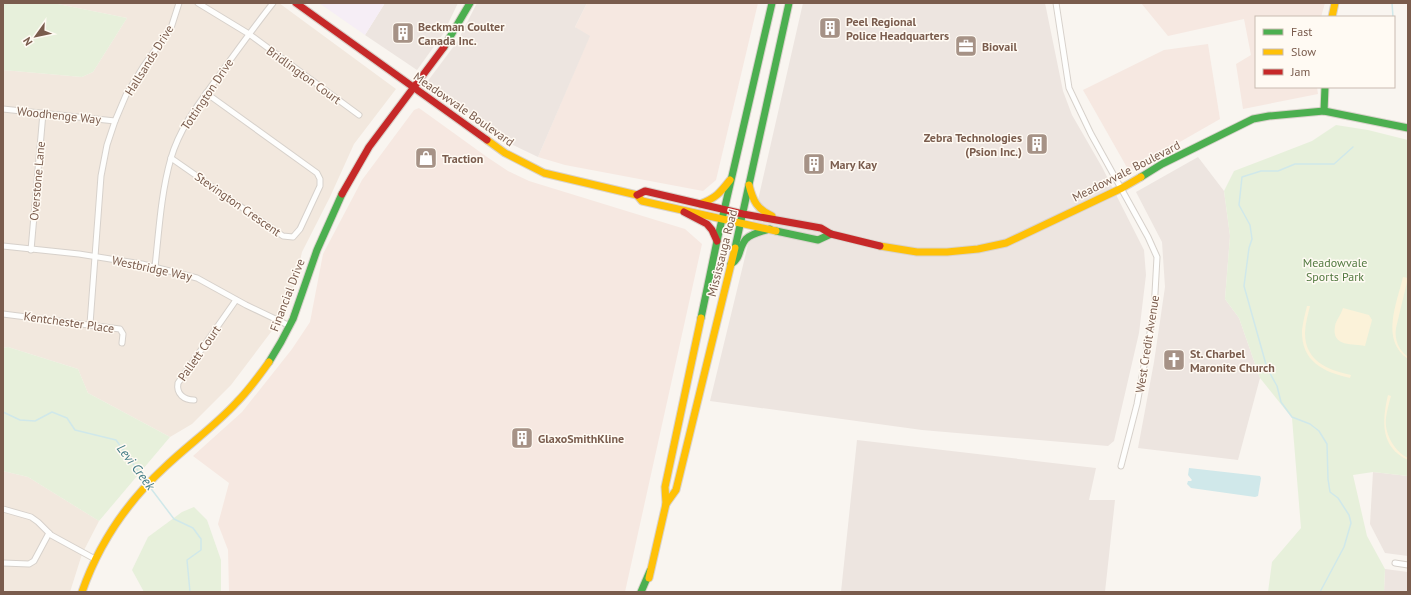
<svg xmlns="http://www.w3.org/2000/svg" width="1411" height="595" font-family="'PT Sans',sans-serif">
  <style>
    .residential { fill: #f2e8de }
    .commercial { fill: #f6e8e1 }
    .industrial { fill: #ede5e0 }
    .education { fill: #f6eef6 }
    .green { fill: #e7f0db }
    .sand { fill: #fbf2d9 }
    .water { fill: #d0e8ea }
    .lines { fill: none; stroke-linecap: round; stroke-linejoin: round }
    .stream { stroke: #d0e8ea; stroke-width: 1.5 }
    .street-casing { stroke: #d7d1cb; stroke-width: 7 }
    .fast-casing { stroke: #d9d2cb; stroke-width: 9 }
    .slow-casing { stroke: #d9d2cb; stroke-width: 9 }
    .jam-casing { stroke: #d9d2cb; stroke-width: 9 }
    .street { stroke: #fefefd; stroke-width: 5 }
    .fast { stroke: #4caf50; stroke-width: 7 }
    .slow { stroke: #ffc107; stroke-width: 7 }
    .jam { stroke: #c62828; stroke-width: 7 }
    .labels { text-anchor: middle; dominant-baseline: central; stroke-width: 3; stroke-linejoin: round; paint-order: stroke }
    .poi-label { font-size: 12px; font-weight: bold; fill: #7a5c4d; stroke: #fffaf3; text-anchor: start }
    .street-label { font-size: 12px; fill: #7a5c4d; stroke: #fffaf3 }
    .park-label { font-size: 12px; fill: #537a41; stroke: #fffaf3 }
    .water-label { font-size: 13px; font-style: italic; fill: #437c86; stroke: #fffaf3 }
  </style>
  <rect width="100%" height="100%" fill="#f9f5f0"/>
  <g class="residential">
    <path d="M53,3H279L396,89L354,144L330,197L302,252L294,287L271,332L231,385L192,424L170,437L88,393L78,369L8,347L3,348V70L82,77L93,72L127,18Z"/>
    <path d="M3,471L28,477L99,521L82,554L70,592H3Z"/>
  </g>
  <g class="commercial">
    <path d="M587,3H758L716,180L703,191L565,165L538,157L589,37L575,27Z"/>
    <path d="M1141,3H1325L1321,17H1256V87H1317L1318,94L1243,109L1236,64L1251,55L1244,19L1168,36Z"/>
    <path d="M1208,44L1220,119L1129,171L1083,90L1164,50Z"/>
    <path d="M419,108L487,157L508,171L529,181L685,229L702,244L625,592H229L228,550L218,524L229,483L193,456L242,412L292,349L310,322L323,254L362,180L414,110Z"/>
  </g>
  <g class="industrial">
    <path d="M385,3H458L443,34L417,70L365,35Z"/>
    <path d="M477,3H587L575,27L590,36L538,157L513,145L427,82L457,42Z"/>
    <path d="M803,3H1045L1063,91L1072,115L1102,167L1144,250L1146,275L1139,333L1114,441L1108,446L922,430L710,401L745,257Z"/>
    <path d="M1198,157L1224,191L1230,236L1225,299L1239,318L1260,378L1238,460L1138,448L1154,362L1165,287L1162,242L1136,192Z"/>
    <path d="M857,440L1096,468L1089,500H1115L1105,592H841Z"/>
    <path d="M1373,472L1408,476V556L1385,553L1370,524Z"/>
    <path d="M1385,569L1408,572V592H1384Z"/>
  </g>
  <path class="education" d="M319,3H385L365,35Z"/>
  <g class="green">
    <path d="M3,3H53L127,18L93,72L82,77L3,70Z"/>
    <path d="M1336,125L1368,130L1408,140V476L1373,472L1353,475L1367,536L1385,569L1384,592H1268L1272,562L1301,528L1292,418L1260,378L1239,318L1225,299L1230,236L1224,191L1234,171L1312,141Z"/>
    <path d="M8,347L78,369L88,393L170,437L99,521L28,477L3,471V348Z"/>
    <path d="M194,507L207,520L221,560V592H144L132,570L148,537L182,512Z"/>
  </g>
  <g class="sand">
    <path d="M1403,277L1408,278L1396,328C1394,340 1399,350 1408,357V359C1380,340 1397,303 1403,277Z"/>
    <path d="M1307,306H1310C1308,315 1305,324 1305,333C1305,362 1329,370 1351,375L1350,378C1324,372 1301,362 1302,330C1303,322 1305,314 1307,306Z"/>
    <path d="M1343,308L1369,315L1372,320L1365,346C1354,343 1331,348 1335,326C1336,320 1341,315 1343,308Z"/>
    <path d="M1388,395L1391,396C1389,403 1387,410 1386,418C1384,433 1394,451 1408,458V460C1380,447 1382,421 1388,395Z"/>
  </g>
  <path class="water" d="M1189,468L1260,476L1261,478L1258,496L1255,497L1191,488L1187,484L1188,481H1191L1192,480L1188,475Z"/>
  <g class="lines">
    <g class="stream">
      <path d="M1392,3L1393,17"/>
      <path d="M1394,25V37"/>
      <path d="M3,412L20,420L35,421L52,412L67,418L75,430L116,440L147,483"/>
      <path d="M149,486L174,519L193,528L201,539V550L187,560L190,592"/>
      <path d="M1320,592L1344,547L1351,523L1349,515L1338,498L1330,492L1328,479L1327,444L1319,431L1310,424L1292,417L1281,402L1277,386L1267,368L1244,286L1249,248L1252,239L1250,225L1239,205L1242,177L1261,171H1278L1295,164H1334L1353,147"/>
    </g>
    <g class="street-casing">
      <g id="street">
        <path d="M198,3L249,34L359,115"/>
        <path d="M1056,3L1069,88L1091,134L1148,237L1157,257L1154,311L1137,404L1121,466"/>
        <path d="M3,109L115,121"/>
        <path d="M171,158L283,236L293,237L300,229L320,186V179L317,173L206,93"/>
        <path d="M3,246L79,254L142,264L197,278L246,305L290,326"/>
        <path d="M31,250L43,113"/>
        <path d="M155,267C159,230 161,193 171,158C180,127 200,102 218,77C236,52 254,27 273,3"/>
        <path d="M3,314L120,329L123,334L122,343"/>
        <path d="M90,324L101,176L107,145L115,121L126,95L143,67L171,28L179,3"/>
        <path d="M194,400C184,400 176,394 178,383L236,300"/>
        <path d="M3,509L31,517L38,522L51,535L95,559"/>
        <path d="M3,563L29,564L34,561L49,533"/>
        <path d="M1395,563L1408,565"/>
      </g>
    </g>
    <g class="fast-casing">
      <g id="fast">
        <path d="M444,47L470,3"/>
        <path d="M1324,111L1325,87"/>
        <path d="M1141,177L1162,164L1253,119L1269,116L1324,111L1408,128"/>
        <path d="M776,231L818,240L831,234"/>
        <path d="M735,248L789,3"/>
        <path d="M731,264C742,257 738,248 746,239C752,233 762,231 770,229"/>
        <path d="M701,318L717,241L772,3"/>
        <path d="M269,362L281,342L293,319L317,250L342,194"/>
        <path d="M641,592L650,571"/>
      </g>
    </g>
    <g class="slow-casing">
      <g id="slow">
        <path d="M1332,17L1335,3"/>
        <path d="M487,140L505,153L544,173L637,195L642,201L776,231"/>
        <path d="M749,185C753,201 757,209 772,216"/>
        <path d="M700,204C716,198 720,193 730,180"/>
        <path d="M880,246L917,252H947L978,249L1006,243L1122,188L1141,177"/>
        <path d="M666,504L676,490L735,248"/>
        <path d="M649,578L666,504L665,487L701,318"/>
        <path d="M82,592C99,543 127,502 165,467C188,445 215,426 237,402C249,390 259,376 269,362"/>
      </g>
    </g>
    <g class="jam-casing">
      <g id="jam">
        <path d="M296,3L487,140"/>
        <path d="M342,194L369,147L444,47"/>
        <path d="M637,195L645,191L743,214L821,228L831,234L880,246"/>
        <path d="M684,212L707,224L712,230L717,241"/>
      </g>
    </g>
    <use href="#street" class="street"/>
    <use href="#fast" class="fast"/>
    <use href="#slow" class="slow"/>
    <use href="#jam" class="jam"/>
  </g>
  <defs>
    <g id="building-square" transform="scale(1.15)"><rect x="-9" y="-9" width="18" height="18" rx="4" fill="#a69286" stroke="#fffaf3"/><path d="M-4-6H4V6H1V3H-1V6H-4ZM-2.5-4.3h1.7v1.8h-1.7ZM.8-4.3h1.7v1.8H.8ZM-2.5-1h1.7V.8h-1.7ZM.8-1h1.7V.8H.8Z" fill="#fff"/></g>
    <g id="office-square" transform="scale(1.15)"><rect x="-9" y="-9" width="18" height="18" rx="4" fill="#a69286" stroke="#fffaf3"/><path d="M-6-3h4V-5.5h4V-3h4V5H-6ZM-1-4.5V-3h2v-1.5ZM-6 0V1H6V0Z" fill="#fff"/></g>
    <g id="shop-square" transform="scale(1.15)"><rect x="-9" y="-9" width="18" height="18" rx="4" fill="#a69286" stroke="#fffaf3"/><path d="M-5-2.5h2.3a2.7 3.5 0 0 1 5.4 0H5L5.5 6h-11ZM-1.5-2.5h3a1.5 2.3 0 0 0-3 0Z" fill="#fff"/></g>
    <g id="church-square" transform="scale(1.15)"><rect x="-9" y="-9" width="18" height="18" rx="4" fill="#a69286" stroke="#fffaf3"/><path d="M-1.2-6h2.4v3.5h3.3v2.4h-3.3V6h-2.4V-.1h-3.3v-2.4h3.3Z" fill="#fff"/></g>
  </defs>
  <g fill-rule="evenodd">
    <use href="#building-square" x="830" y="28"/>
    <use href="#building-square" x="403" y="33"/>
    <use href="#office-square" x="966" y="46"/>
    <use href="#building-square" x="1037" y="144"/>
    <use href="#shop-square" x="426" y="158"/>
    <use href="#building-square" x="814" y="164"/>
    <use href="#church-square" x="1174" y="360"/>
    <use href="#building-square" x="522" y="438"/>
  </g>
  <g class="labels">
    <g class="poi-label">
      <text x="846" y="21">Peel Regional<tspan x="846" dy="14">Police Headquarters</tspan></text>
      <text x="418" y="26">Beckman Coulter<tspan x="418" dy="14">Canada Inc.</tspan></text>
      <text x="982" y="46">Biovail</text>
      <text x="1022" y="137" text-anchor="end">Zebra Technologies<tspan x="1022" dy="14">(Psion Inc.)</tspan></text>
      <text x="442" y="158">Traction</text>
      <text x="830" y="164">Mary Kay</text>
      <text x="1190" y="353">St. Charbel<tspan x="1190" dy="14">Maronite Church</tspan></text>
      <text x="538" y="438">GlaxoSmithKline</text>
    </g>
    <g class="street-label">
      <text transform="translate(149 60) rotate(-58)">Hallsands Drive</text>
      <text transform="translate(304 75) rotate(36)">Bridlington Court</text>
      <text transform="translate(207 94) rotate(-56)">Tottington Drive</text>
      <text transform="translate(464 109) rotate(35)">Meadowvale Boulevard</text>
      <text transform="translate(59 115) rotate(6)">Woodhenge Way</text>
      <text transform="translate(1126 171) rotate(-27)">Meadowvale Boulevard</text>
      <text transform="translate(37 181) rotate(-85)">Overstone Lane</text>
      <text transform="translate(238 204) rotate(35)">Stevington Crescent</text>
      <text transform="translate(722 253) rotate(-76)">Mississauga Road</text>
      <text transform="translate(152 268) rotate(12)">Westbridge Way</text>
      <text transform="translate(287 295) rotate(-69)">Financial Drive</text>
      <text transform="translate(69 322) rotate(8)">Kentchester Place</text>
      <text transform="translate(1147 344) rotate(-81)">West Credit Avenue</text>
      <text transform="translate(199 353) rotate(-55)">Pallett Court</text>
    </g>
    <g class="park-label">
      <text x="1335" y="262">Meadowvale<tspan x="1335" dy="14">Sports Park</tspan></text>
    </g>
    <g class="water-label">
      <text transform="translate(136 467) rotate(53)">Levi Creek</text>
    </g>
  </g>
  <rect width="1411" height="595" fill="none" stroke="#7a5c4d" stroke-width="8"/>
  <rect x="1255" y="16" width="140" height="72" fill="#fffaf3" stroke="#cabbb1"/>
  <rect x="1263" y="29" width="20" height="6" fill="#4caf50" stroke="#cabbb1"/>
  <text x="1291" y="36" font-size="12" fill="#7a5c4d">Fast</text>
  <rect x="1263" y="49" width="20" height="6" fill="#ffc107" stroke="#cabbb1"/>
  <text x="1291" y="56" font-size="12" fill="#7a5c4d">Slow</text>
  <rect x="1263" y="69" width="20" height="6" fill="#c62828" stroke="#cabbb1"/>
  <text x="1291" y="76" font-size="12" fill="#7a5c4d">Jam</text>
  <g transform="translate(36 36) rotate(237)" stroke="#fffaf3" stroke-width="3" paint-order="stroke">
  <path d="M0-3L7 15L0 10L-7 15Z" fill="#7a5c4d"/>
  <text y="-6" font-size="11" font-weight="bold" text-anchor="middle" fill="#7a5c4d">N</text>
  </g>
</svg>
